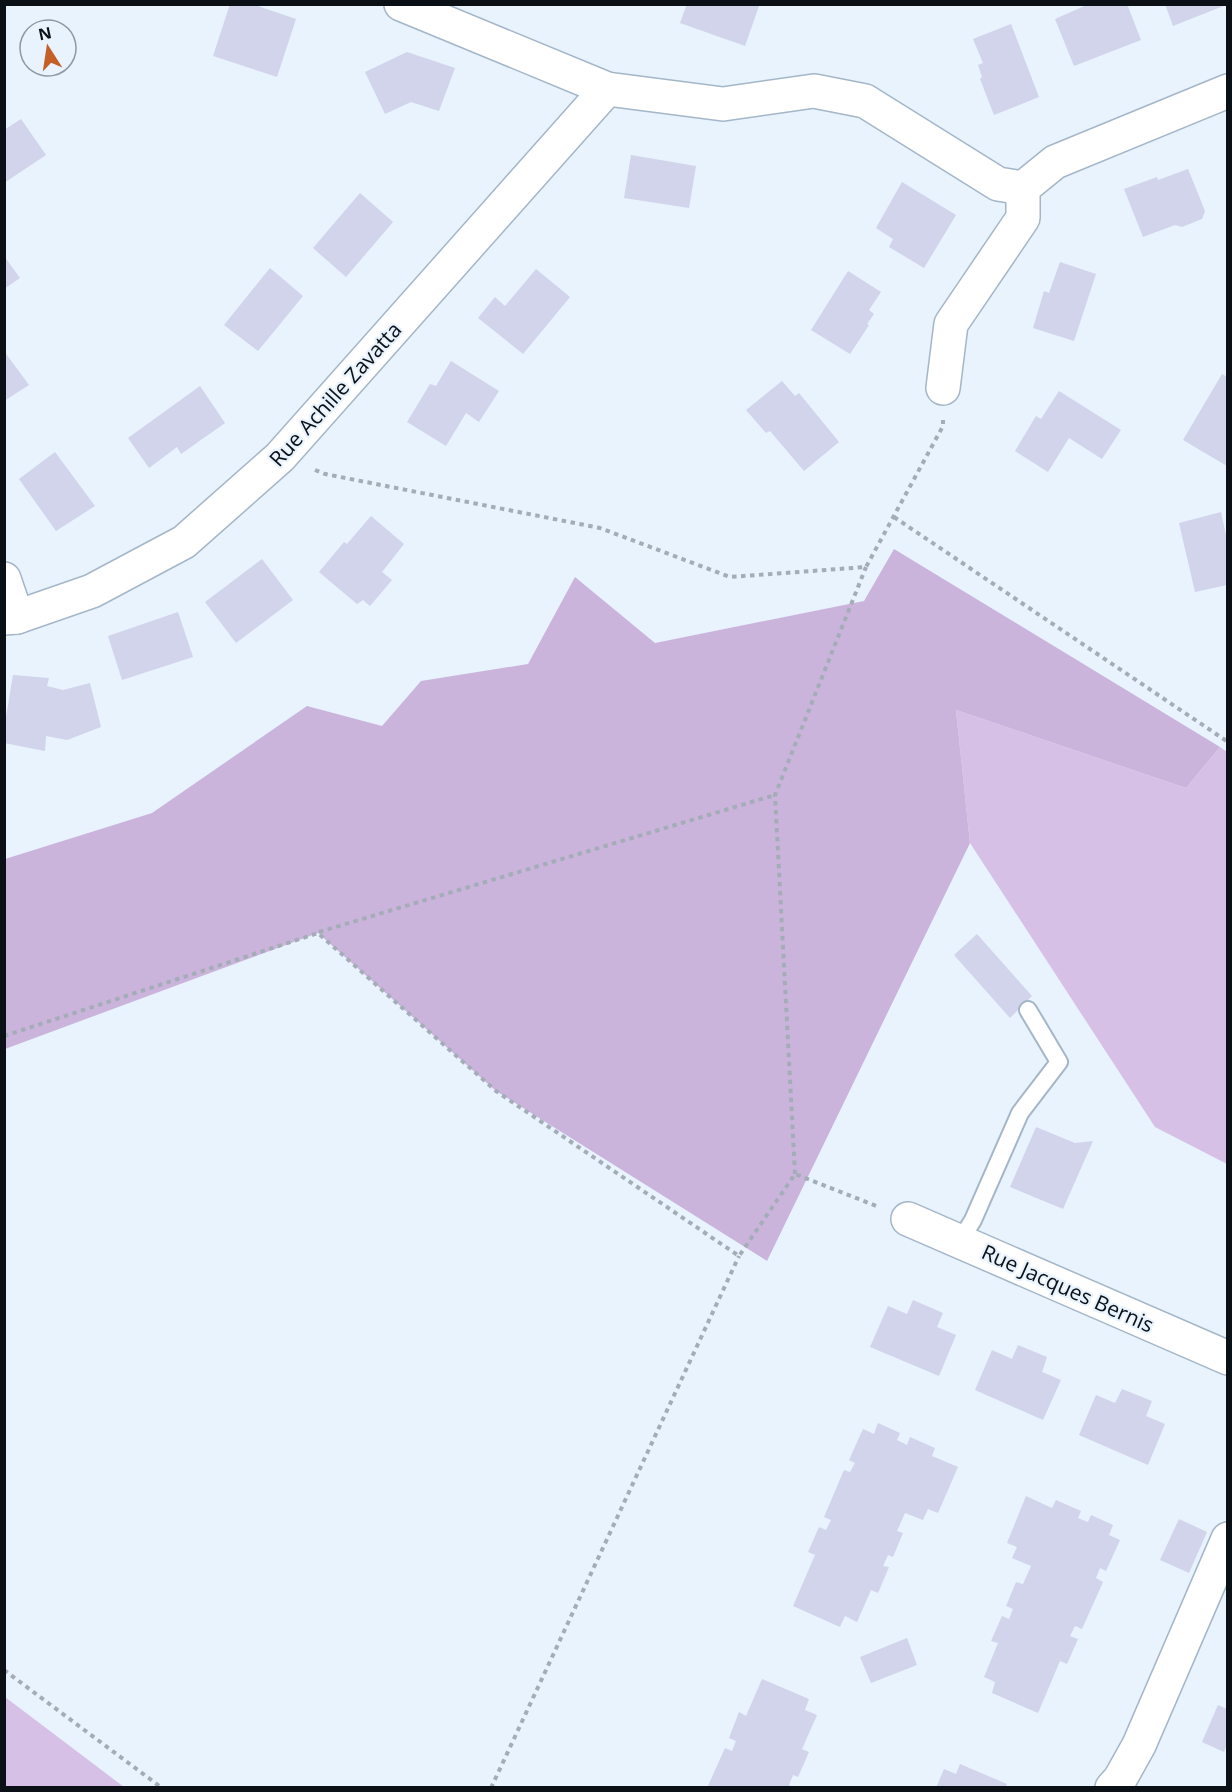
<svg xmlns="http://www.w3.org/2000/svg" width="1232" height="1792" font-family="'Open Sans',sans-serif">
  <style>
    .green { fill: #d6c0e6 }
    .forest { fill: #cbb4dc }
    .building { fill: #d1d4eb }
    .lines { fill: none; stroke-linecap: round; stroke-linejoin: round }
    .service-casing { stroke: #a4b6c7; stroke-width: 20 }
    .minor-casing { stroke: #a4b6c7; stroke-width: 36 }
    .path { stroke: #a4adb7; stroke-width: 4; stroke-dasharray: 4.5 4.5; stroke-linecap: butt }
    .service { stroke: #fff; stroke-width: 16 }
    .minor { stroke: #fff; stroke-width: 33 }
    .labels { text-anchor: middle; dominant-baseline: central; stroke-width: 4.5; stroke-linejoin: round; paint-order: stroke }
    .street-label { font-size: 21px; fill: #0a1016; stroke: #e8f3fe }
  </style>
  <rect width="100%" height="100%" fill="#e8f3fe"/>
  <g class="green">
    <path d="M956,710L1186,788L1220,747L1227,752V1164L1155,1127L970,843Z"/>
    <path d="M4,1697H5L124,1787H5Z"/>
  </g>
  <path class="forest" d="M894,549L1220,747L1186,788L956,710L970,843L767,1261L496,1091L318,933L5,1049V859L152,813L307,706L382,726L421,681L528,664L575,577L655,643L864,601Z"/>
  <g class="building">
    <path d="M230,4H252L296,19L277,77L213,56Z"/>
    <path d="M687,4H754L759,6L745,46L680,23Z"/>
    <path d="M1089,4H1127L1141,40L1074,66L1055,19Z"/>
    <path d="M1165,4H1226V5L1173,26Z"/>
    <path d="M1011,24L1039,97L994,115L980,79L982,77L978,65L983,63L973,39Z"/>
    <path d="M407,52L455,68L439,111L411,102L385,114L365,72Z"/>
    <path d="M21,119L46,155L4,183V130Z"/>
    <path d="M631,155L696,166L689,208L624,198Z"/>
    <path d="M1188,169L1205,211L1202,219L1182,227L1175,225L1143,237L1124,189L1157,177L1158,180Z"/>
    <path d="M902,182L956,215L924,268L889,247L893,239L876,228Z"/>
    <path d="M360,193L393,222L346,277L313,248Z"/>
    <path d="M4,256L20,278L4,289Z"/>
    <path d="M1060,262L1096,274L1074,341L1033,328L1044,291L1049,293Z"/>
    <path d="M270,268L303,296L258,351L224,325Z"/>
    <path d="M536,269L570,297L523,354L478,318L495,297L505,306Z"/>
    <path d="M848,271L881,292L869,310L874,314L867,324L869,325L850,354L811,330Z"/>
    <path d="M4,351L29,385L4,401Z"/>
    <path d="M451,361L499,391L479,422L466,413L446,446L407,422L430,384L436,386Z"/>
    <path d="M1222,374L1227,377V466L1183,440Z"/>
    <path d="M782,381L795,396L799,393L839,442L804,471L770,431L766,433L746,410Z"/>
    <path d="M200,386L225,423L181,454L177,447L149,468L128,438Z"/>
    <path d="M1059,391L1121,430L1102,459L1069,438L1048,472L1015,451L1036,416L1041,419Z"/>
    <path d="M55,452L95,506L56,531L19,479Z"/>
    <path d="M1221,512L1227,540V585L1195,592L1179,523Z"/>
    <path d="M371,516L404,544L382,572L392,580L370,606L363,600L357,604L319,572L344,542L347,544Z"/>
    <path d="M262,559L293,600L236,643L205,602Z"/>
    <path d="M178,612L193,657L122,680L108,636Z"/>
    <path d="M13,675L49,678L47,686L63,690L90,683L101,727L67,740L46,736L45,751L4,743V729Z"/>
    <path d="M977,934L1032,996L1010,1018L954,955Z"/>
    <path d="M1036,1127L1075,1143L1093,1141L1063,1209L1010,1187Z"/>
    <path d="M913,1300L943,1313L937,1327L956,1335L939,1376L870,1347L888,1306L907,1314Z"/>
    <path d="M1018,1345L1047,1357L1042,1372L1061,1380L1043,1420L975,1390L992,1350L1012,1359Z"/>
    <path d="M1122,1389L1152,1401L1146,1416L1165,1424L1148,1465L1079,1435L1096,1395L1115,1403Z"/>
    <path d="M878,1423L900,1433L897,1440L907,1445L910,1437L935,1448L932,1456L958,1467L938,1513L928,1509L923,1520L905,1513L897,1531L903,1533L893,1557L888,1555L883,1566L889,1567L878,1593L871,1590L857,1622L845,1616L840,1627L793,1606L815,1555L808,1552L819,1527L826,1530L831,1520L824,1517L844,1470L850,1472L855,1463L849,1460L863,1429L874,1434Z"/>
    <path d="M1026,1496L1052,1508L1056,1500L1081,1511L1078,1518L1088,1522L1091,1515L1113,1525L1109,1535L1120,1540L1106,1571L1100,1568L1096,1578L1103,1582L1082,1629L1075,1626L1070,1636L1078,1639L1067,1664L1060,1661L1038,1713L992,1693L995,1682L984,1677L998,1643L991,1641L1002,1616L1009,1619L1013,1609L1006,1606L1016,1582L1023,1584L1031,1566L1012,1558L1017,1547L1007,1543Z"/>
    <path d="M1179,1519L1207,1532L1189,1573L1160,1560Z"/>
    <path d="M907,1638L917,1665L871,1683L860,1657Z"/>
    <path d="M762,1679L809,1699L805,1710L817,1715L802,1749L809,1752L798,1777L793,1775L789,1785L793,1788H707L725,1748L732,1751L736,1741L729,1738L739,1712L746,1716Z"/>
    <path d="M1218,1705L1227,1709V1744L1224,1752L1202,1742Z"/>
    <path d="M960,1764L1007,1784L1005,1788H936L944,1769L956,1774Z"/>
  </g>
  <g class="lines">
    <g class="service-casing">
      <path id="service" d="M960,1241L973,1220L1020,1113L1059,1062L1028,1010"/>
    </g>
    <g class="minor-casing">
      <g id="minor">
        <path d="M401,4L607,89L723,104L814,91L865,101L998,184L1023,188"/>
        <path d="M943,388L951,324L1023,218V188L1055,162L1228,91"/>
        <path d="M4,579L17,617"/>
        <path d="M4,618L17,617L92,591L184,542L280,457L607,89"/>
        <path d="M908,1219L1228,1358"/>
        <path d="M1112,1788L1120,1779L1139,1745L1228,1539"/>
      </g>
    </g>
    <g class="path">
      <path d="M315,470L325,474L600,528L730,577L866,567L943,426V420"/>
      <path d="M894,517L1228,742"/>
      <path d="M319,932L775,795"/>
      <path d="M4,1036L318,933L496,1091L739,1256L795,1174L879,1207"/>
      <path d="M795,1174L775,795L866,567"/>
      <path d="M4,1670L162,1788"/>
      <path d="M491,1788L739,1256"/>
    </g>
    <use href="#service" class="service"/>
    <use href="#minor" class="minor"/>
  </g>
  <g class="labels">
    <g class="street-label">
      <text transform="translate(335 394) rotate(-48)">Rue Achille Zavatta</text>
      <text transform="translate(1068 1288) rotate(24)">Rue Jacques Bernis</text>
    </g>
  </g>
  <rect width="1232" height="1792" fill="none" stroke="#0a1016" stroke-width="12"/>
  <g transform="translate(48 48) rotate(348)"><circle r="28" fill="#e8f3fe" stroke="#8f98a1" stroke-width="1.5"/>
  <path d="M0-4.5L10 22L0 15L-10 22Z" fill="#c35f27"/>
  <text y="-9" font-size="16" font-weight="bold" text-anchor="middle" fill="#0a1016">N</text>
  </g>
</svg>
